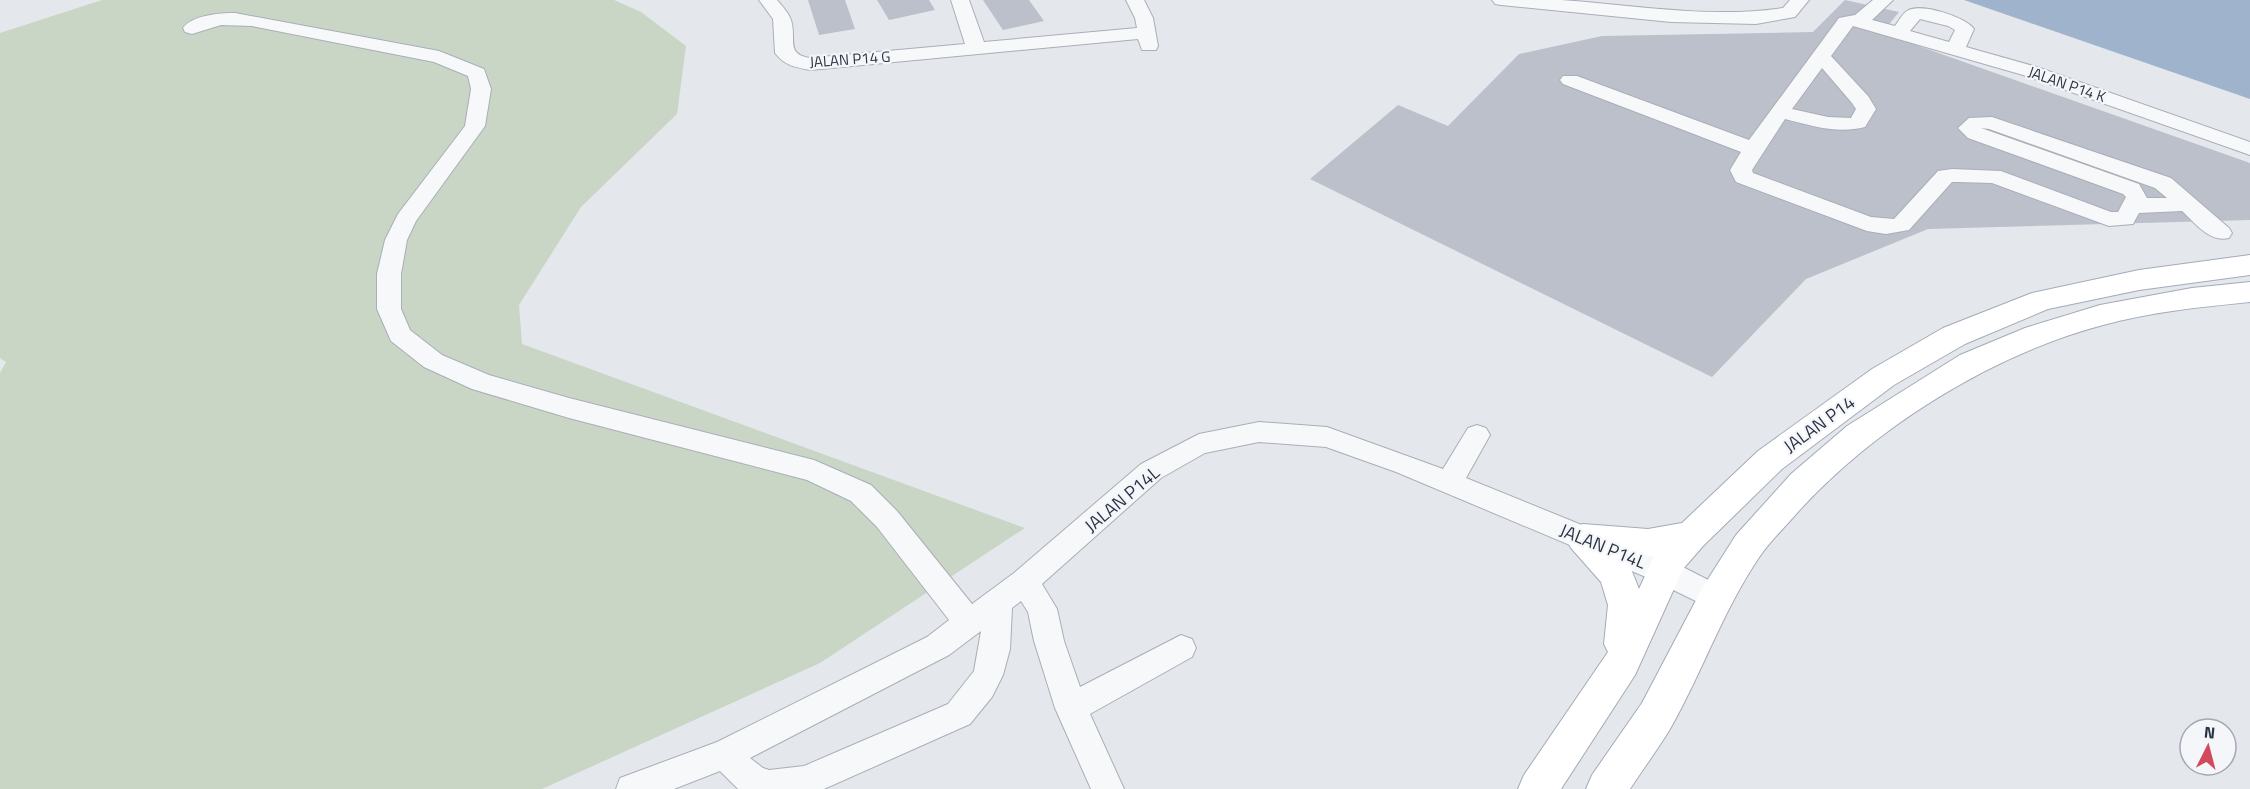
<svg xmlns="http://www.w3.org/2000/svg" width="2250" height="789" font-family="'Titillium Web',sans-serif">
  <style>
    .green { fill: #c9d6c5 }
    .water { fill: #9fb4cc }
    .building { fill: #bbc0ca }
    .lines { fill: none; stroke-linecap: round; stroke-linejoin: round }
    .minor-casing { stroke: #a9aeb7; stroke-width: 2 }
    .major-casing { stroke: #a3abb8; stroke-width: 2 }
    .minor { fill: #f7f8fa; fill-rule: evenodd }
    .major { fill: #fff; fill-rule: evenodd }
    .labels { text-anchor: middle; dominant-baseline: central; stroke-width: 4.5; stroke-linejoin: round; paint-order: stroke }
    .far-street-label { font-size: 15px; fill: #2b3445; stroke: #f4f6f9 }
    .street-label { font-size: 18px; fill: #2b3445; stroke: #f4f6f9 }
  </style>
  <rect width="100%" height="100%" fill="#e4e7ec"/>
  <path class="green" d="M102,0H614L641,12L686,46L677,114L581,207L519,305L522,344L1025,528L820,663L542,789H0V373L6,362L0,358V33Z"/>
  <path class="water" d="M1964,0H2250V99Z"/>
  <g class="building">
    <path d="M808,0H845L855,29L819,35Z"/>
    <path d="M877,0H929L935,10L889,20Z"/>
    <path d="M983,0H1029L1044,21L1003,30Z"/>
    <path d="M1845,0L1899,12L1882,33L2250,163V220L1928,229L1806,279L1712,377L1310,179L1398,105L1448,126L1519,54L1602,36L1813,32Z"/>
  </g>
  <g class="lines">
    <g class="minor-casing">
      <g id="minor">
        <path d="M759,0H777C782,6 789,13 791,20C797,39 785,54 810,58L965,44L951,0H969L984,42L1137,28L1135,18L1126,0H1144L1153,18L1158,46L1156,50H1142L1138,39L810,70C795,67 785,66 775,53L773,19Z"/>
        <path d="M1492,0C1515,0 1539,0 1561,0C1635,5 1710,19 1783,8L1790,0H1809L1795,17L1756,24L1671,22L1501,5L1495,4Z"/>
        <path d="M1873,0H1893L1872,20L1895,26C1898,22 1902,14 1907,11C1920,2 1966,17 1974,29L1966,47L2037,67L2250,142V155L2023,75L1853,26L1831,56L1868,96L1876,109L1865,127C1838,134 1812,126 1785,119L1752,170L1753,173L1871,217L1894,219L1938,171L1952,169L2001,171L2111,212H2118L2126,197L2123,194L1968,138L1958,128L1969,118L1992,117L2171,178L2229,228L2232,233L2229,238C2210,243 2195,223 2182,211L2139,213L2133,224L2109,226L1992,183L1958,182H1952L1909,230L1886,234L1867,231L1736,182L1730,170L1741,152L1563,84L1560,80L1563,76H1577L1749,140L1839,18L1855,15ZM1920,19L1948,26L1955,30L1949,42L1910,31ZM1822,68L1852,103L1856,109L1851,118L1828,117L1792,109ZM1981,128L1989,129L2155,188L2167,198H2147L2139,184Z"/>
        <path d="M235,13L439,51L484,69L491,89L485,126L416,221L407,240L401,274V309L410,330L442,355L489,375L569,398L814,460L871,485L897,511L972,604L1014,573L1141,464L1199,434L1259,422L1327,427L1443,469L1468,428L1477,425L1486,428L1490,435L1466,478L1673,562L1726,589L1731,598L1726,607L1716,611L1653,580L1396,472L1326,447L1259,442L1205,453L1161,478L1042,584L1057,609L1064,641L1080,687L1181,635L1192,639L1196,648L1192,657L1090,714L1124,789H1091L1055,708L1034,641L1028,612L1021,601L1012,608L1010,649L1003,675L992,697L970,724L824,789H738L720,771L674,789H616L620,778L717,742L927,637L949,620L877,527L851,501L807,480L569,418L472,389L424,367L391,341L377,309V274L385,240L398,214L465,126L471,89L468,76L434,62L252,26L221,25L192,34L185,32L183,28C192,15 220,13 235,13ZM981,631L974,671L948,704L804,766L769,770L763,768L750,758L949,655Z"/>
      </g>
    </g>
    <g class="major-casing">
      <g id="major">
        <path d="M2250,255V275L2139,290L2048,309L1965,344L1894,385L1782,469L1703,546L1683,569L1635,675L1561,789H1518L1524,775L1608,652L1604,644L1608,605L1601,582L1571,548L1566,538L1571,528L1583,524L1648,529L1682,523L1758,451L1872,369L1943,328L2032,293L2139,270ZM1620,555L1654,556L1639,589L1629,564Z"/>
        <path d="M2250,282V302C2201,307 2150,312 2103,325C1987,356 1867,432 1789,522C1779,533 1768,544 1760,556C1723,610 1702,673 1670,729C1658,749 1643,769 1630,789H1586L1592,775L1642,703L1703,587L1736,535L1791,474L1847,426L1960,355L2025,328L2100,305L2192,288Z"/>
      </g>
    </g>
    <use href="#minor" class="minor"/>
    <use href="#major" class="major"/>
  </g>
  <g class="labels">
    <g class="far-street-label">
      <text transform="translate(850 59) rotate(-4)">JALAN P14 G</text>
      <text transform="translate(2067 84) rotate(19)">JALAN P14 K</text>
    </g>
    <g class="street-label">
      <text transform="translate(1819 424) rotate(-36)">JALAN P14</text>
      <text transform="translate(1122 499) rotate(-40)">JALAN P14L</text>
      <text transform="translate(1603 546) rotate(22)">JALAN P14L</text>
    </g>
  </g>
  <g transform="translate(2208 747) rotate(6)"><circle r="28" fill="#f4f6f9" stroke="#a4a8b1" stroke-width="1.5"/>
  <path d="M0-4.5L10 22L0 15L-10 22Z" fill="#d1495b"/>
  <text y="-9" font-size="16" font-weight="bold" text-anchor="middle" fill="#2b3445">N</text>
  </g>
</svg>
